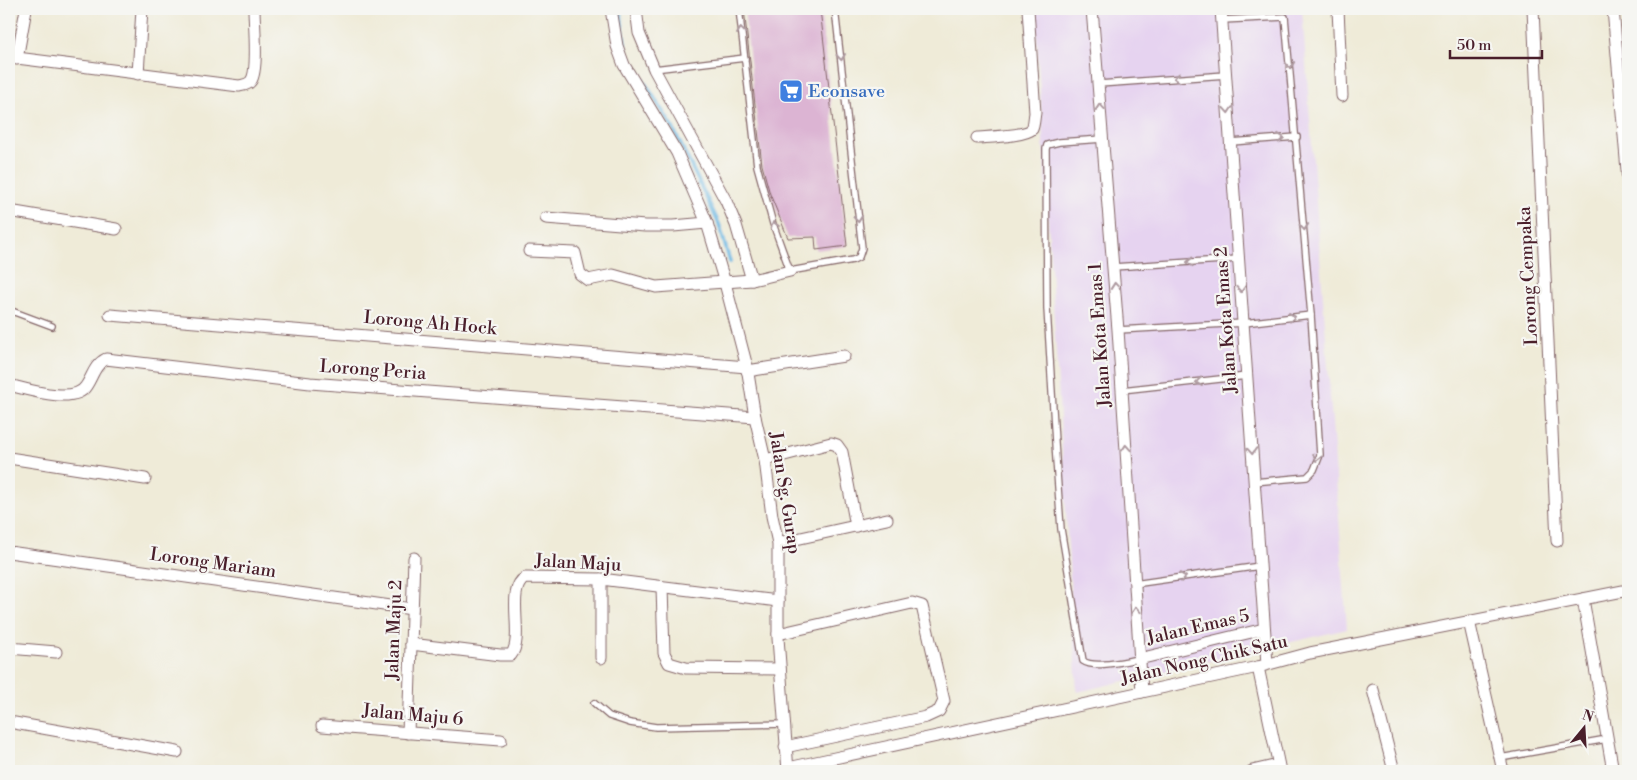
<svg xmlns="http://www.w3.org/2000/svg" width="1637" height="780" font-family="'Libre Bodoni',serif">
  <style>
    .built { fill: #e6d3f0 }
    .lines { fill: none; stroke-linecap: round; stroke-linejoin: round }
    .stream { stroke: #68b6e2; stroke-width: 4 }
    .building { fill: #dcb4d3 }
    .service-casing { stroke: #846668; stroke-width: 8 }
    .minor-casing { stroke: #846668; stroke-width: 13 }
    .service { stroke: #fff; stroke-width: 5.5 }
    .minor { stroke: #fff; stroke-width: 11 }
    .oneway { stroke: #ae9aa0 }
    .labels { text-anchor: middle; dominant-baseline: central; stroke-width: 4.5; stroke-linejoin: round; paint-order: stroke }
    .shop-label { font-size: 18px; fill: #366cbe; stroke: #f6f6f2; text-anchor: start }
    .street-label { font-size: 18px; fill: #4a1f2b; stroke: #f6f6f2 }
  </style>
  <rect width="100%" height="100%" fill="#f6f6f2"/>
  <filter id="ink" filterUnits="userSpaceOnUse"><feTurbulence type="fractalNoise" baseFrequency=".02" numOctaves="2"/><feDisplacementMap in="SourceGraphic" scale="10" xChannelSelector="R" yChannelSelector="G"/><feConvolveMatrix kernelMatrix="1 2 1 2 8 2 1 2 1" color-interpolation-filters="sRGB"/></filter>
  <filter id="wash" filterUnits="userSpaceOnUse"><feTurbulence type="fractalNoise" baseFrequency=".0096" numOctaves="4" result="noise"/><feDisplacementMap in="SourceGraphic" scale="20" xChannelSelector="R" yChannelSelector="G"/><feGaussianBlur stdDeviation="1.12" result="paint"/><feColorMatrix in="noise" values="0 0 0 0 0 0 0 0 0 0 0 0 0 0 0 0 0 1.4 0 .05"/><feComposite in="paint" operator="in"/></filter>
  <g filter="url(#wash)">
    <rect width="100%" height="100%" fill="#efebd8"/>
    <path class="built" d="M1035,9H1302L1347,629L1077,692Z"/>
    <g class="lines">
      <path class="stream" d="M620,9L626,53L672,126L719,224L730,262"/>
    </g>
    <g id="blocks">
      <path class="building" d="M744,9H820L847,246L816,250L815,237L788,238L770,194L762,165Z"/>
    </g>
  </g>
  <g filter="url(#ink)">
    <use href="#blocks" fill-opacity="0" stroke="#846668" stroke-width="1"/>
    <g class="lines">
      <g class="service-casing">
        <g id="service">
          <path d="M739,9L757,166L773,224L790,271L853,260L859,257L862,248L835,9"/>
          <path d="M1222,20L1285,17L1311,315"/>
          <path d="M654,69L745,58"/>
          <path d="M1099,84L1226,75"/>
          <path d="M1103,139L1059,142L1047,145L1046,149L1047,308L1056,459L1061,529L1083,661C1094,669 1125,661 1139,659"/>
          <path d="M1231,142L1297,137"/>
          <path d="M1113,267L1239,259"/>
          <path d="M9,310L52,326"/>
          <path d="M1118,330L1244,323L1311,315L1320,455L1314,470L1307,477L1254,482"/>
          <path d="M1122,390L1247,376"/>
          <path d="M1134,584L1260,566"/>
          <path d="M594,703L609,716L630,723L656,727L784,724"/>
          <path d="M1500,758L1607,739"/>
        </g>
      </g>
      <g class="minor-casing">
        <g id="minor">
          <path d="M611,9L617,46L624,65L677,153L707,223L725,283L747,367L755,417L765,460L772,516L778,543V638L788,771"/>
          <path d="M636,9L639,33L654,69L726,201L736,225L752,280"/>
          <path d="M1092,9L1118,330L1142,692"/>
          <path d="M1221,9L1267,664"/>
          <path d="M1338,9L1342,96"/>
          <path d="M1533,9L1557,541"/>
          <path d="M1613,9L1628,182"/>
          <path d="M9,57L239,86C242,85 247,85 250,82C259,74 254,23 254,9"/>
          <path d="M17,59L26,9"/>
          <path d="M138,74L142,9"/>
          <path d="M977,138C987,137 1026,136 1032,129C1034,125 1034,118 1035,113L1028,9"/>
          <path d="M9,211L116,229"/>
          <path d="M546,218L645,226H673L707,223"/>
          <path d="M529,251L575,253L580,274L588,280L613,275L656,287L752,280L790,271"/>
          <path d="M110,315L747,367"/>
          <path d="M747,371L844,356"/>
          <path d="M9,385C26,389 75,405 86,386C93,376 94,365 106,359L310,383L755,417"/>
          <path d="M9,458L145,479"/>
          <path d="M765,460L831,443L837,445L842,452L856,526"/>
          <path d="M778,543L887,519"/>
          <path d="M9,552L412,609"/>
          <path d="M601,579V658"/>
          <path d="M662,587L664,653L669,663L686,668L780,669"/>
          <path d="M1583,599L1613,771"/>
          <path d="M1469,621L1503,771"/>
          <path d="M778,634L912,603L922,606L944,701L939,711L926,717L785,747"/>
          <path d="M411,644L500,655H511C525,638 505,589 525,578L601,579L778,601"/>
          <path d="M9,648L56,652"/>
          <path d="M1139,659L1264,629"/>
          <path d="M1258,667L1280,771"/>
          <path d="M1373,690L1394,771"/>
          <path d="M9,722L177,752"/>
          <path d="M322,726L501,740"/>
          <path d="M408,733L414,558"/>
          <path d="M788,768L1258,667L1310,653L1628,590"/>
          <path d="M1252,771L1278,765"/>
        </g>
      </g>
      <use href="#service" class="service"/>
      <use href="#minor" class="minor"/>
    </g>
    <defs><path id="oneway-chevron" d="M-2-3.5L2.5 0L-2 3.5" fill="none" stroke-width="1.6" stroke-linecap="round" stroke-linejoin="round" transform="scale(1.25)"/></defs>
    <g class="oneway">
      <use href="#oneway-chevron" transform="translate(741 31) rotate(-97)"/>
      <use href="#oneway-chevron" transform="translate(841 57) rotate(84)"/>
      <use href="#oneway-chevron" transform="translate(1290 65) rotate(85)"/>
      <use href="#oneway-chevron" transform="translate(1177 78) rotate(176)"/>
      <use href="#oneway-chevron" transform="translate(1100 107) rotate(-95)"/>
      <use href="#oneway-chevron" transform="translate(1228 110) rotate(86)"/>
      <use href="#oneway-chevron" transform="translate(1281 138) rotate(-4)"/>
      <use href="#oneway-chevron" transform="translate(858 219) rotate(84)"/>
      <use href="#oneway-chevron" transform="translate(774 225) rotate(-108)"/>
      <use href="#oneway-chevron" transform="translate(1304 227) rotate(85)"/>
      <use href="#oneway-chevron" transform="translate(1190 262) rotate(177)"/>
      <use href="#oneway-chevron" transform="translate(1115 286) rotate(-95)"/>
      <use href="#oneway-chevron" transform="translate(1241 289) rotate(86)"/>
      <use href="#oneway-chevron" transform="translate(1292 317) rotate(-7)"/>
      <use href="#oneway-chevron" transform="translate(1199 382) rotate(173)"/>
      <use href="#oneway-chevron" transform="translate(1126 448) rotate(-94)"/>
      <use href="#oneway-chevron" transform="translate(1252 451) rotate(86)"/>
      <use href="#oneway-chevron" transform="translate(1317 458) rotate(103)"/>
      <use href="#oneway-chevron" transform="translate(1183 577) rotate(-8)"/>
      <use href="#oneway-chevron" transform="translate(1136 610) rotate(-94)"/>
    </g>
  </g>
  <defs>
    <g id="supermarket-square" transform="scale(1.25)"><rect x="-9" y="-9" width="18" height="18" rx="4" fill="#3f7fe0" stroke="#f6f6f2"/><path d="M-6-5.5h2.5l.6 2H6L4.5 2H-2.5L-4.4-4H-6ZM-1.5 3.2a1.3 1.3 0 1 0 .1 0ZM3 3.2a1.3 1.3 0 1 0 .1 0Z" fill="#fff"/></g>
  </defs>
  <g fill-rule="evenodd">
    <use href="#supermarket-square" x="791" y="91"/>
  </g>
  <g class="labels">
    <g class="shop-label">
      <text x="808" y="91">Econsave</text>
    </g>
    <g class="street-label">
      <text transform="translate(1528 276) rotate(-93)">Lorong Cempaka</text>
      <text transform="translate(1226 320) rotate(-94)">Jalan Kota Emas 2</text>
      <text transform="translate(430 323) rotate(5)">Lorong Ah Hock</text>
      <text transform="translate(1100 335) rotate(-94)">Jalan Kota Emas 1</text>
      <text transform="translate(373 370) rotate(4)">Lorong Peria</text>
      <text transform="translate(785 493) rotate(81)">Jalan Sg. Gurap</text>
      <text transform="translate(213 563) rotate(8)">Lorong Mariam</text>
      <text transform="translate(578 563) rotate(3)">Jalan Maju</text>
      <text transform="translate(1198 627) rotate(-13)">Jalan Emas 5</text>
      <text transform="translate(394 630) rotate(-88)">Jalan Maju 2</text>
      <text transform="translate(1204 660) rotate(-13)">Jalan Nong Chik Satu</text>
      <text transform="translate(413 715) rotate(5)">Jalan Maju 6</text>
    </g>
  </g>
  <rect width="1637" height="780" fill="none" stroke="#f6f6f2" stroke-width="30"/>
  <g transform="translate(1584 728) rotate(18)" stroke="#f6f6f2" stroke-width="4" paint-order="stroke">
  <path d="M0-4L9 19L0 12L-9 19Z" fill="#4a1f2b"/>
  <text y="-8" font-size="14" font-weight="bold" text-anchor="middle" fill="#4a1f2b">N</text>
  </g>
  <path d="M1450 50v8h92v-8" fill="none" stroke="#4a1f2b" stroke-width="2.5"/>
  <text x="1457" y="50" font-size="15" fill="#4a1f2b" stroke="#f6f6f2" stroke-width="4" paint-order="stroke">50 m</text>
</svg>
